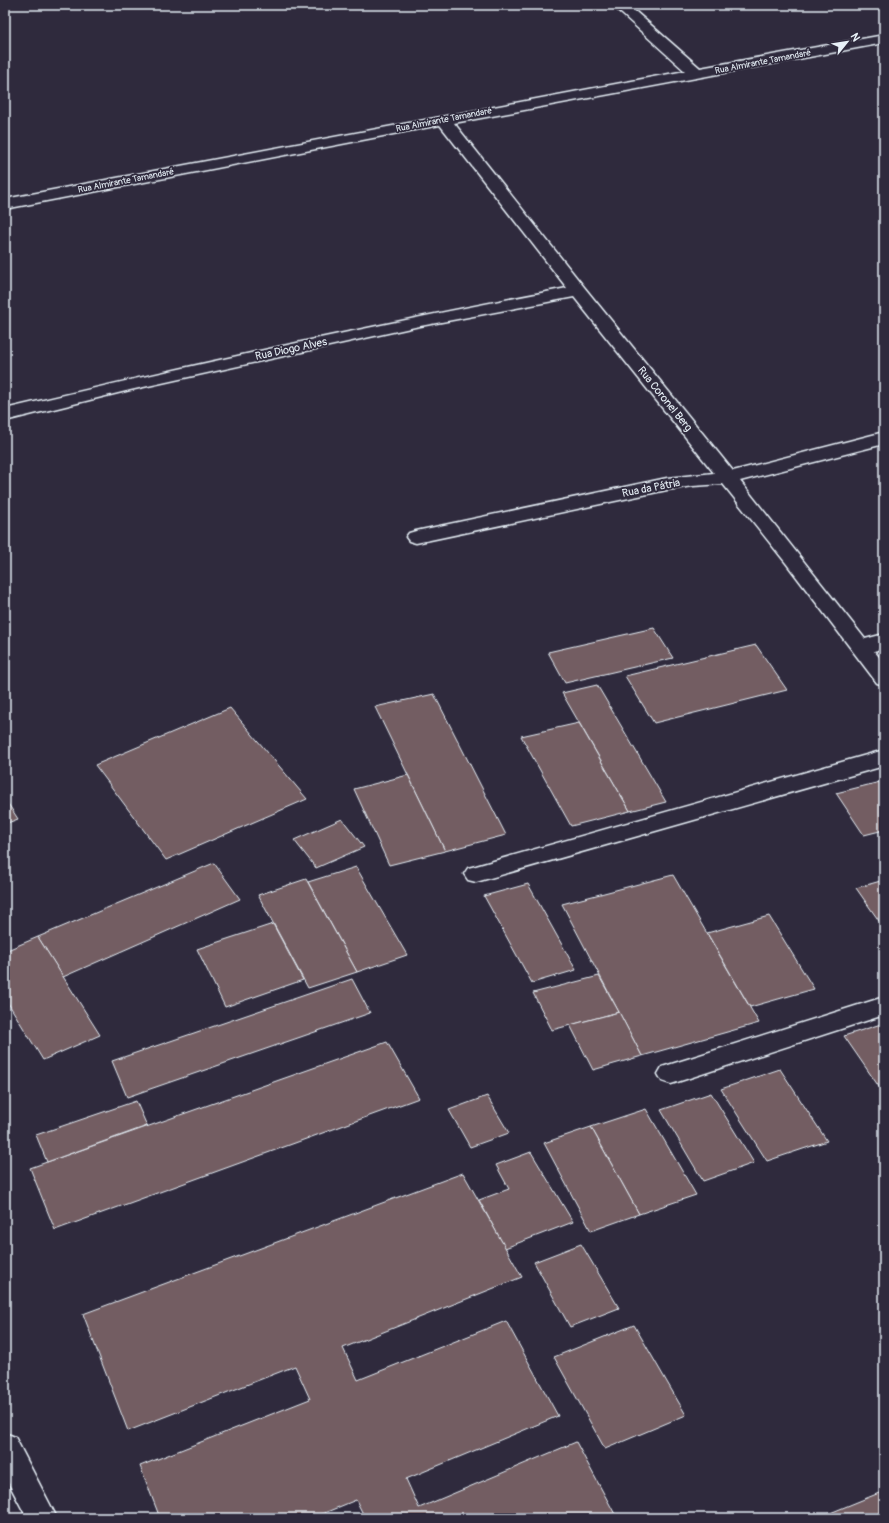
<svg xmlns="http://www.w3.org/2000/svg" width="889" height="1523" font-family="Pangolin,sans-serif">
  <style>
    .building { fill: #735d62; stroke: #e8f1f8 }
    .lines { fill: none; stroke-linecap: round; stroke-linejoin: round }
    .minor-casing { stroke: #e8f1f8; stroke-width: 3 }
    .minor { fill: #2f2a3d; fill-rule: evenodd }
    .labels { text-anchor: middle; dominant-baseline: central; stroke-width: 3.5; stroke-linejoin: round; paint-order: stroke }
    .far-street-label { font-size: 9px; fill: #e8f1f8; stroke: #2f2a3d }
    .street-label { font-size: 11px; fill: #e8f1f8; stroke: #2f2a3d }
  </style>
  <rect width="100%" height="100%" fill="#2f2a3d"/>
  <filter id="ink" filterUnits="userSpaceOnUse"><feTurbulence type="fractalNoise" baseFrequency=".025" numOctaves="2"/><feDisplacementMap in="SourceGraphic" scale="8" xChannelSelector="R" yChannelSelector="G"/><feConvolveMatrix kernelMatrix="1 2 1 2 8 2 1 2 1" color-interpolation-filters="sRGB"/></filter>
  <g filter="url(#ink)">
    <g class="building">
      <path d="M654,628L673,658L565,683L548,652Z"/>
      <path d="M756,645L787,690L654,723L625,676Z"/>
      <path d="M597,685L666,802L630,811L562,693Z"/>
      <path d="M434,694L506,835L445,851L375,707Z"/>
      <path d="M230,708L307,799L166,860L95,765Z"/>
      <path d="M579,723L630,811L571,826L521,736Z"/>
      <path d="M408,775L445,851L389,865L354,789Z"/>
      <path d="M884,781V830L864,835L836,793Z"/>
      <path d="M5,799L18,819L5,824Z"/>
      <path d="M342,819L364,847L316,868L294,840Z"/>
      <path d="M214,863L240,899L63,977L38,937Z"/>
      <path d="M356,867L407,955L357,972L308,882Z"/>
      <path d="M673,875L759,1023L642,1056L562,904Z"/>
      <path d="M306,879L357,972L308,988L258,895Z"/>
      <path d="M884,880V928L856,888Z"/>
      <path d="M528,884L576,970L532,983L484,896Z"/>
      <path d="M769,916L814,989L750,1007L707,933Z"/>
      <path d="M273,924L303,980L225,1007L197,949Z"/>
      <path d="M38,937L100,1035L43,1060L5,998V951Z"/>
      <path d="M599,976L619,1012L552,1030L533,993Z"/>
      <path d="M352,979L370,1013L127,1097L112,1061Z"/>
      <path d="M619,1012L642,1056L593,1070L570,1025Z"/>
      <path d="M884,1023V1094L844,1036Z"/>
      <path d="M387,1042L419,1098L55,1230L30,1168Z"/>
      <path d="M780,1069L827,1141L767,1161L721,1089Z"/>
      <path d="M711,1093L754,1163L703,1181L661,1110Z"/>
      <path d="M487,1096L509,1133L470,1147L449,1110Z"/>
      <path d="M136,1101L147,1126L47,1162L36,1135Z"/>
      <path d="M646,1109L696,1195L639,1214L591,1127Z"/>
      <path d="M591,1127L639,1214L591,1231L544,1143Z"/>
      <path d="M531,1152L573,1222L505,1248L479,1200L509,1189L496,1165Z"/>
      <path d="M463,1173L522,1277L343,1348L358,1380L506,1321L558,1416L406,1479L419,1508L576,1442L617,1518H365L356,1500L312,1518H160L140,1466L310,1399L295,1366L128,1431L83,1314Z"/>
      <path d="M581,1244L619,1308L570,1327L534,1262Z"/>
      <path d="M634,1325L686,1415L605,1449L554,1357Z"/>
      <path d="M884,1491V1518H818Z"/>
    </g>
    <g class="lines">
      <g class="minor-casing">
        <g id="minor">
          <path d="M612,5H628L700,68L884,35V43L454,123L584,287L733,471L884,432V444L740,481L865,639L884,634V648L874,651L884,663V685L877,683L786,563L723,484L693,486L667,490L416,543L409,541L406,537L409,533L416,531L667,478L714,473L574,297L415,327L130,390L5,421V409C191,365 378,324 567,288L440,125L5,209V199L685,71Z"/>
          <path d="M884,750V766L476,882L468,880L464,874L468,868L476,866Z"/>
          <path d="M884,997V1015L671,1084L662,1081L658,1074L662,1067Z"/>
          <path d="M5,1433L15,1437L57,1518H27L5,1476Z"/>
        </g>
      </g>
      <use href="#minor" class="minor"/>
    </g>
  </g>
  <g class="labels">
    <g class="far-street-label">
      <text transform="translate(763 62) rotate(-11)">Rua Almirante Tamandaré</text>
      <text transform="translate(444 120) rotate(-11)">Rua Almirante Tamandaré</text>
      <text transform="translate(126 181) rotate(-11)">Rua Almirante Tamandaré</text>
    </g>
    <g class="street-label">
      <text transform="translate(291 349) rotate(-12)">Rua Diogo Alves</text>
      <text transform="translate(665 399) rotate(51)">Rua Coronel Berg</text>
      <text transform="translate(651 488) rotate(-11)">Rua da Pátria</text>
    </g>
  </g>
  <rect width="889" height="1523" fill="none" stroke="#2f2a3d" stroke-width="20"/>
  <rect x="10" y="10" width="869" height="1503" fill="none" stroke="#e8f1f8" stroke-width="1.5" filter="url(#ink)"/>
  <g transform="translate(847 42) rotate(60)" stroke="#2f2a3d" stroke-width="3" paint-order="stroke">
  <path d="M0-3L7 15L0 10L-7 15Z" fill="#e8f1f8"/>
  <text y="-6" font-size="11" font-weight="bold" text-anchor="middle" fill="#e8f1f8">N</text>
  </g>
</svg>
